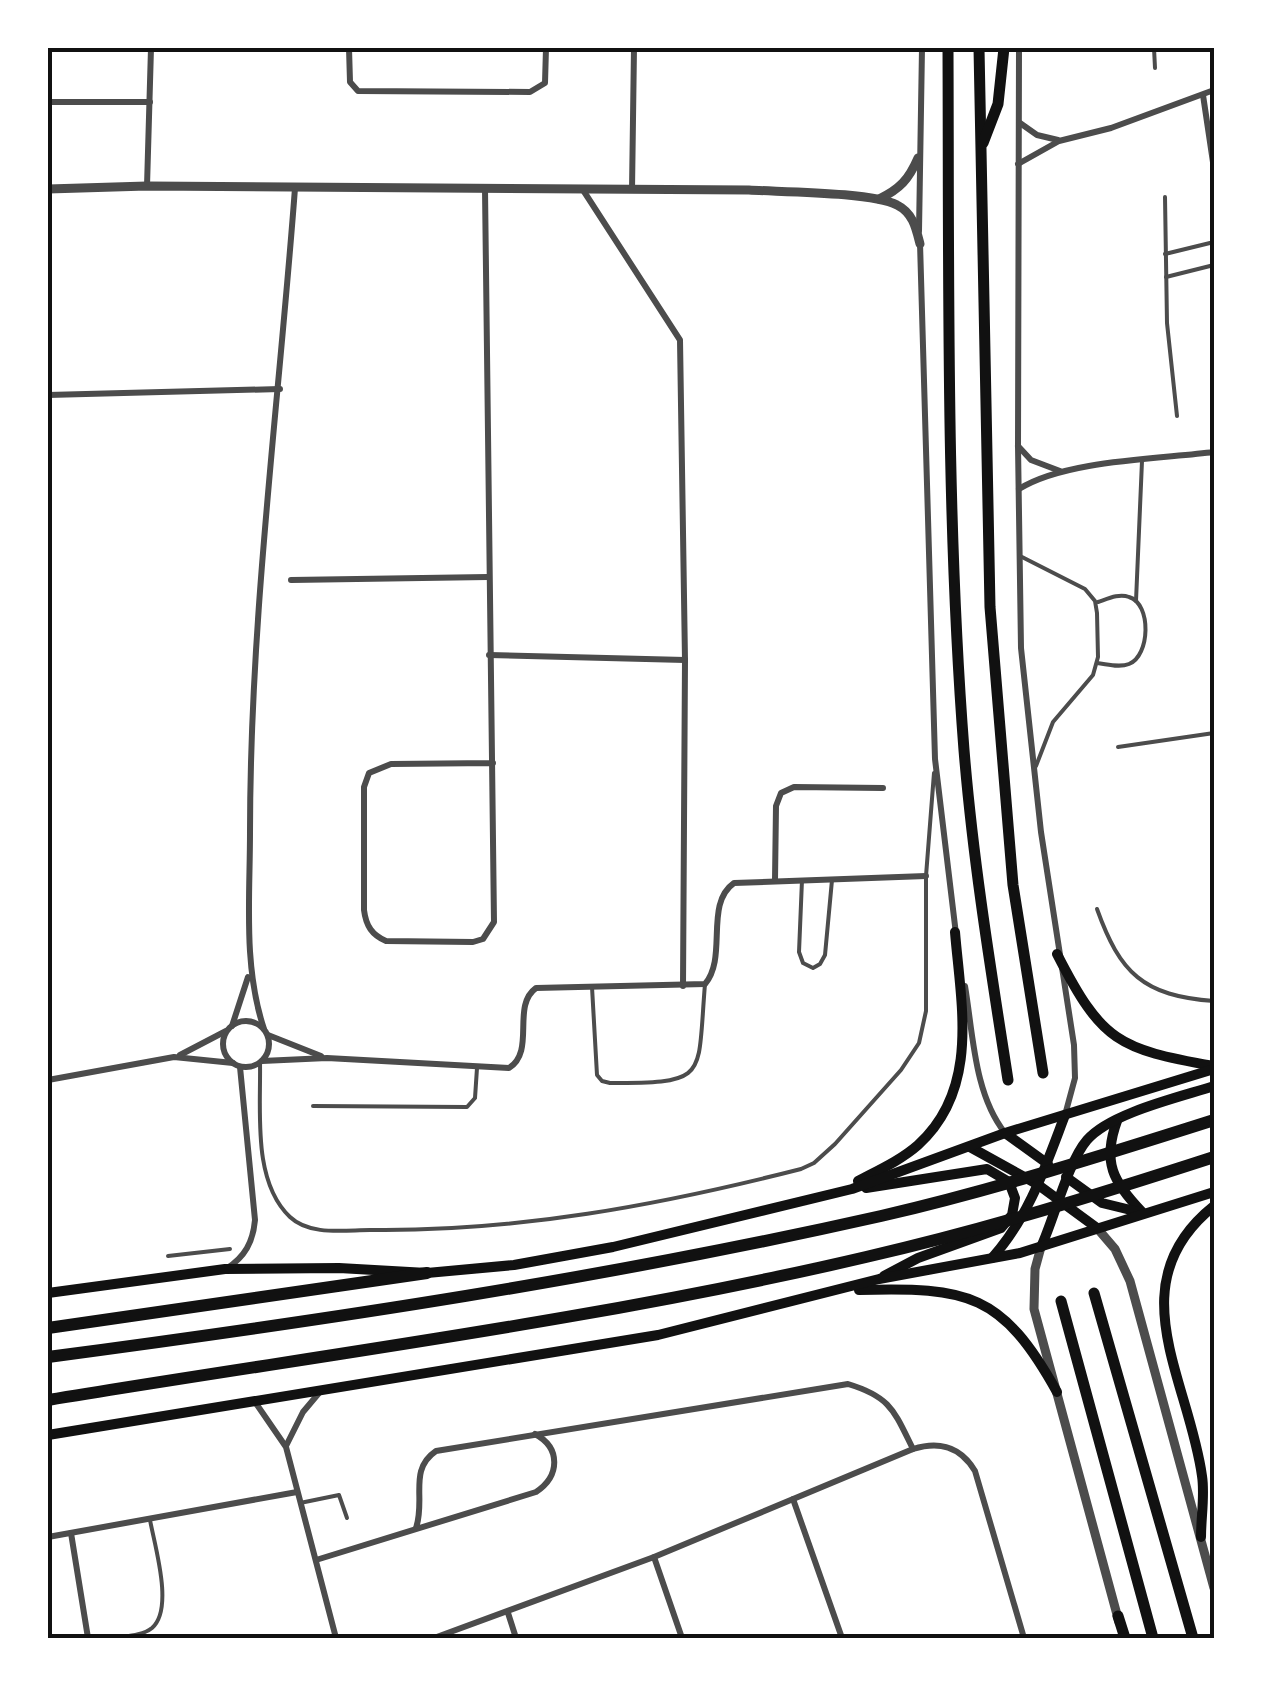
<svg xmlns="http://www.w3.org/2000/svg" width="1262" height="1686" font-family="Raleway,sans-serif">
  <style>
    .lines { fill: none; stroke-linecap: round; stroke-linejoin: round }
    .service { stroke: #4c4c4c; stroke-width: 4 }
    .minor { stroke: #4c4c4c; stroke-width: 6 }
    .tertiary { stroke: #4c4c4c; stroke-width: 9 }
    .secondary { stroke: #111; stroke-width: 10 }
    .primary { stroke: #111; stroke-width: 11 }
    .motorway { stroke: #111; stroke-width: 12 }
    .neatline { fill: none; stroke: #111; stroke-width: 4 }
  </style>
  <rect width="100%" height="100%" fill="#fff"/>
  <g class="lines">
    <g class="service">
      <path d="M1154,48L1155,68"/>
      <path d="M1165,197L1167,323L1177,416"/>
      <path d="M1165,254L1214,242"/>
      <path d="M1166,277L1214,265"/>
      <path d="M1022,557L1085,589L1095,601L1097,613L1098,657L1093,675L1053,722L1036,766"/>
      <path d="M1136,601L1142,461"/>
      <path d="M1097,663C1107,664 1119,668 1129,664C1150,656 1152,604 1129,597C1119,593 1107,599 1098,602"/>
      <path d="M1118,747L1214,733"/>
      <path d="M802,880L799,952L803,963L813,968L820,964L825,955L832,880"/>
      <path d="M1097,909C1120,973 1143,996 1214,1001"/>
      <path d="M592,987L597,1075L602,1081L610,1083C710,1083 697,1079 705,984"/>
      <path d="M260,1063C261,1110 252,1181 290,1217C310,1236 345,1230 370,1230C516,1232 660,1205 801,1169L814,1163L835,1144L901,1070L919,1043L926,1011V876L934,773"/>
      <path d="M313,1106L467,1107L475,1098L477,1068"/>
      <path d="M168,1256L230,1249"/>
      <path d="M300,1503L339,1495L347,1518"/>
      <path d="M114,1638C126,1636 142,1636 152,1628C174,1609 155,1547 150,1520"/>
    </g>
    <g class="minor">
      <path d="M349,48L350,82L358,91L530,92L545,83L546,48"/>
      <path d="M1019,48L1018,446L1021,648L1041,832L1074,1045L1075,1078L1065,1115"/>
      <path d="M1203,95L1214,169"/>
      <path d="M48,102H150"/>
      <path d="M1020,123L1037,135L1058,140"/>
      <path d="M1018,164L1059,141L1111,128L1214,90"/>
      <path d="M147,186L151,48"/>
      <path d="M485,189L494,922L483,939L473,942L386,941C372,935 366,926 364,910V787L369,773L391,764L493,763"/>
      <path d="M583,190L680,340L685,660L683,986"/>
      <path d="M632,190L634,48"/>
      <path d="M919,231L922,48"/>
      <path d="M920,243L935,759L956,934"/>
      <path d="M48,395L280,389"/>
      <path d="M1018,446L1031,460L1060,471"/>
      <path d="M1019,489C1065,460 1159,459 1214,452"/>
      <path d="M291,580L488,577"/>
      <path d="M489,655L685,660"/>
      <path d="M775,880L776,806L781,793L794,787L883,788"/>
      <path d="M965,986C973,1033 974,1094 1005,1133"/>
      <circle cx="246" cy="1044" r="23"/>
      <path d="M232,1026L248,977"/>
      <path d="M264,1029C243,966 250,898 250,833C250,617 279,403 295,188"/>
      <path d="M268,1035L321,1056"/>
      <path d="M180,1055L226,1031"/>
      <path d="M262,1061L327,1058L509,1068C536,1051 511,1006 536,988L705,984C728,957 704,904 734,883L926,876"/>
      <path d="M48,1080L174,1057L233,1063"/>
      <path d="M226,1269C245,1257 253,1242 255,1220L240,1067"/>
      <path d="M255,1402L286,1447L336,1638"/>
      <path d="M286,1446L303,1412L319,1393"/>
      <path d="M793,1499L842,1638"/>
      <path d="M416,1528C426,1499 408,1470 436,1451L848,1384C891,1397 894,1411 913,1449"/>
      <path d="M71,1533L88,1638"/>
      <path d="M48,1537L297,1492"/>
      <path d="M654,1557L682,1638"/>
      <path d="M316,1560L536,1492C560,1476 561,1448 535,1434"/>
      <path d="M508,1613L516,1638"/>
      <path d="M434,1638L654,1557L913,1449C939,1441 960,1446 975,1471L1024,1638"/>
    </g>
    <g class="tertiary">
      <path d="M48,189L147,186L749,190C781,192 873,192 897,205C913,213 916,228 920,244"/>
      <path d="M879,199C900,189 909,179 918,158"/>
      <path d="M1097,1228L1115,1249L1130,1281L1214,1588"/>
      <path d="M1041,1247L1035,1269L1034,1309L1119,1622"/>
    </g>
    <g class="secondary">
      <path d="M1057,954C1102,1042 1118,1049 1214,1066"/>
      <path d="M1117,1121C1102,1162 1113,1182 1142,1212"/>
      <path d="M1005,1133L1048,1164"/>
      <path d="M970,1147L1037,1184L1097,1228"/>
      <path d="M1066,1177L1102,1203L1139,1212"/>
      <path d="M858,1181C879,1170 901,1160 918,1145C980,1089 961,1005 955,932"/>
      <path d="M866,1188L987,1169L1009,1182L1015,1198L1012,1215L1001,1228L918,1258L884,1276"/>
      <path d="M1041,1247C1054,1219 1068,1162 1087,1140C1110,1113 1180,1097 1214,1086"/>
      <path d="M992,1258C1029,1217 1046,1165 1065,1115"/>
      <path d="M859,1290C968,1287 1002,1293 1057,1392"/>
      <path d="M48,1293L225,1269L339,1268L427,1273L514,1265L613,1247L852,1189L1005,1133L1214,1069"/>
      <path d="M48,1435L658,1335L879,1279L1020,1253L1214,1192"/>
      <path d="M1201,1537C1201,1517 1205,1495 1202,1476C1189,1380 1117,1283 1214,1206"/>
    </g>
    <g class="primary">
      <path d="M948,48C949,282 946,517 964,750C973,861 991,971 1008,1080"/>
      <path d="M979,48L990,607L1013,885L1043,1073"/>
      <path d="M983,143L998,104L1004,48"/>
      <path d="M1094,1293L1193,1638"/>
      <path d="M1061,1301L1153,1638"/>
      <path d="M1118,1616L1125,1638"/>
    </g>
    <g class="motorway">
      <path d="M48,1328L427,1273"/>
      <path d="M48,1357C327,1320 606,1278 881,1216C993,1190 1104,1155 1214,1120"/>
      <path d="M48,1400C320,1355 597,1320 866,1257C984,1230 1100,1194 1214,1157"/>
    </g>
  </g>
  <rect width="1262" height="1686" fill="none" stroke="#ffffff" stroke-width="100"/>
  <rect x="50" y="50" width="1162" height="1586" class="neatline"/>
</svg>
